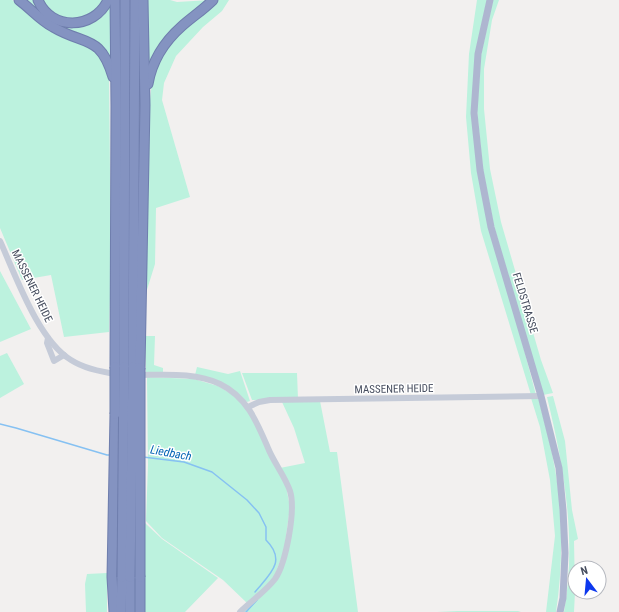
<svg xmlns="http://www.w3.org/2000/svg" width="619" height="612" font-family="'Roboto Condensed',sans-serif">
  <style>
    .green { fill: #bcf2de }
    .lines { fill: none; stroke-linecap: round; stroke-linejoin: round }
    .stream { stroke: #86c1f2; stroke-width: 1.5 }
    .highway-casing { stroke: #6f7ead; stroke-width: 11 }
    .minor { stroke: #c5cbd8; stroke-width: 6 }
    .major { stroke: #aeb6d0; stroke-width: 7 }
    .highway { stroke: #8493c1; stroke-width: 9 }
    .highway-bridge-casing { stroke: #6f7ead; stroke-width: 11; stroke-linecap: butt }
    .highway-bridge { stroke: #8493c1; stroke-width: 9 }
    .labels { text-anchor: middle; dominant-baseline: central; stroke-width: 3; stroke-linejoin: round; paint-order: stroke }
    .street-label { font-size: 11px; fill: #464d5e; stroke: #fff }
    .water-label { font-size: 12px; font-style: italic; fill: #0364b5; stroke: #fff }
  </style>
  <rect width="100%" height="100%" fill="#f2f0ef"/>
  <g class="green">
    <path d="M0,0H12L98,52L109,76L111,266L109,332L64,337L51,275L22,280L0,228Z"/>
    <path d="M22,0H37L45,13L80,24L113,0L114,67L107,55L65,31Z"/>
    <path d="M42,0H105C87,25 60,26 42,0Z"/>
    <path d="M145,0H170L177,2L210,0L180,24L148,76Z"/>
    <path d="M216,0H229L222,11L203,27L176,56L164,83L162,100L190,197L156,208L155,264L146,293L149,108L153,73L171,40Z"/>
    <path d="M477,0H487L475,54L477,171L536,395H531L481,231L471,173L466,117L469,54Z"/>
    <path d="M493,0H499L492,20L484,69V109L490,169L501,222L541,360L553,393L543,395L494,226L483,170L477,110L481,55Z"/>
    <path d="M0,271L31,329L0,342Z"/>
    <path d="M145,336H155L154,365L163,368V373H146Z"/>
    <path d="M7,353L24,384L0,398V356Z"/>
    <path d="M197,367L228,374L240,371L250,401L247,402L237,393L195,375Z"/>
    <path d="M242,373H297L298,399L252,400Z"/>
    <path d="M147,377L194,379L218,386L235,396L247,408L286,486L290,507L284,551L274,577L265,587L247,603L223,580L162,538L146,521L148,465Z"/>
    <path d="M553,396L565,441L572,510L578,539L574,541L575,592L574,612H564C577,540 564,467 547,397Z"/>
    <path d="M538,397C544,421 551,445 555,469C563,515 563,566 556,612H546L555,536L550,480L540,427L531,398Z"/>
    <path d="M320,401L330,452H337L358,612H242L277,579L294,507L280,468L305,463L294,428L282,402Z"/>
    <path d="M145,523L162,539L218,578L185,612H142Z"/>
    <path d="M107,573V612H86L85,584L87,574Z"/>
    <path d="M458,611H518L521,612H437Z"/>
  </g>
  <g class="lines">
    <g class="stream">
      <path d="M0,424L16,428L107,455H112"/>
      <path d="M143,457L184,462L212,472L247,500L259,513L266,527V540C287,561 270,574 255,592"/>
      <path d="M246,612L257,600"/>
    </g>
    <g class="highway-casing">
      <g id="highway">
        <path d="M19,0C31,9 40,20 53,27C85,46 100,34 113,77"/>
        <path d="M38,0C51,31 94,30 108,0"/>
        <path d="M115,0L116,106L115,367"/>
        <path d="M148,84C152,61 165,41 182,26C192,17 203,10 213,0"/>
        <path d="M124,367L125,0"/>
        <path d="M133,367L135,0"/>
        <path d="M140,368L145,105L143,0"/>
        <path d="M130,577V612"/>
        <path d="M114,612L112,577L115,414"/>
        <path d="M121,612L122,577"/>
        <path d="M140,612V577"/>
      </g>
    </g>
    <g class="minor">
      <path d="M0,241C16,276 38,340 71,360C85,369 101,372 117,374"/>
      <path d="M48,338L47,343L54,361L64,355"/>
      <path d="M137,375C164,375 195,372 220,384C247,397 257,422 268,448C274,463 285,476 290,491C296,510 286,563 275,579C265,592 251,601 240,612"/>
      <path d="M248,407L259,402L270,400L541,396"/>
    </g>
    <path class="major" d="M490,0L478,54L474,113L480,170L491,227L541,396L559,468L563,510L565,553L563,598L560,612"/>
    <use href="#highway" class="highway"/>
    <g class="highway-bridge-casing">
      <g id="highway-bridge">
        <path d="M115,414V367"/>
        <path d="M122,577L124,367"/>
        <path d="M130,577L133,367"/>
        <path d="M140,577V368"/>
      </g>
    </g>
    <use href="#highway-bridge" class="highway-bridge"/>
  </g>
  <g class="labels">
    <g class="street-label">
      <text transform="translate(32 286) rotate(64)">MASSENER HEIDE</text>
      <text transform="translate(525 303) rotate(73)">FELDSTRASSE</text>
      <text transform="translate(394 389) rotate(-1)">MASSENER HEIDE</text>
    </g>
    <g class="water-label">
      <text transform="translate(171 453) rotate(10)">Liedbach</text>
    </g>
  </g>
  <g transform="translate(587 580) rotate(344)"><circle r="19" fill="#ffffff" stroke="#b5b8bf"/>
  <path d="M0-3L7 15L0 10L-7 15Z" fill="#0d38ee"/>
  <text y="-6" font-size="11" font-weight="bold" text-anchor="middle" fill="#464d5e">N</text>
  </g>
</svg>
